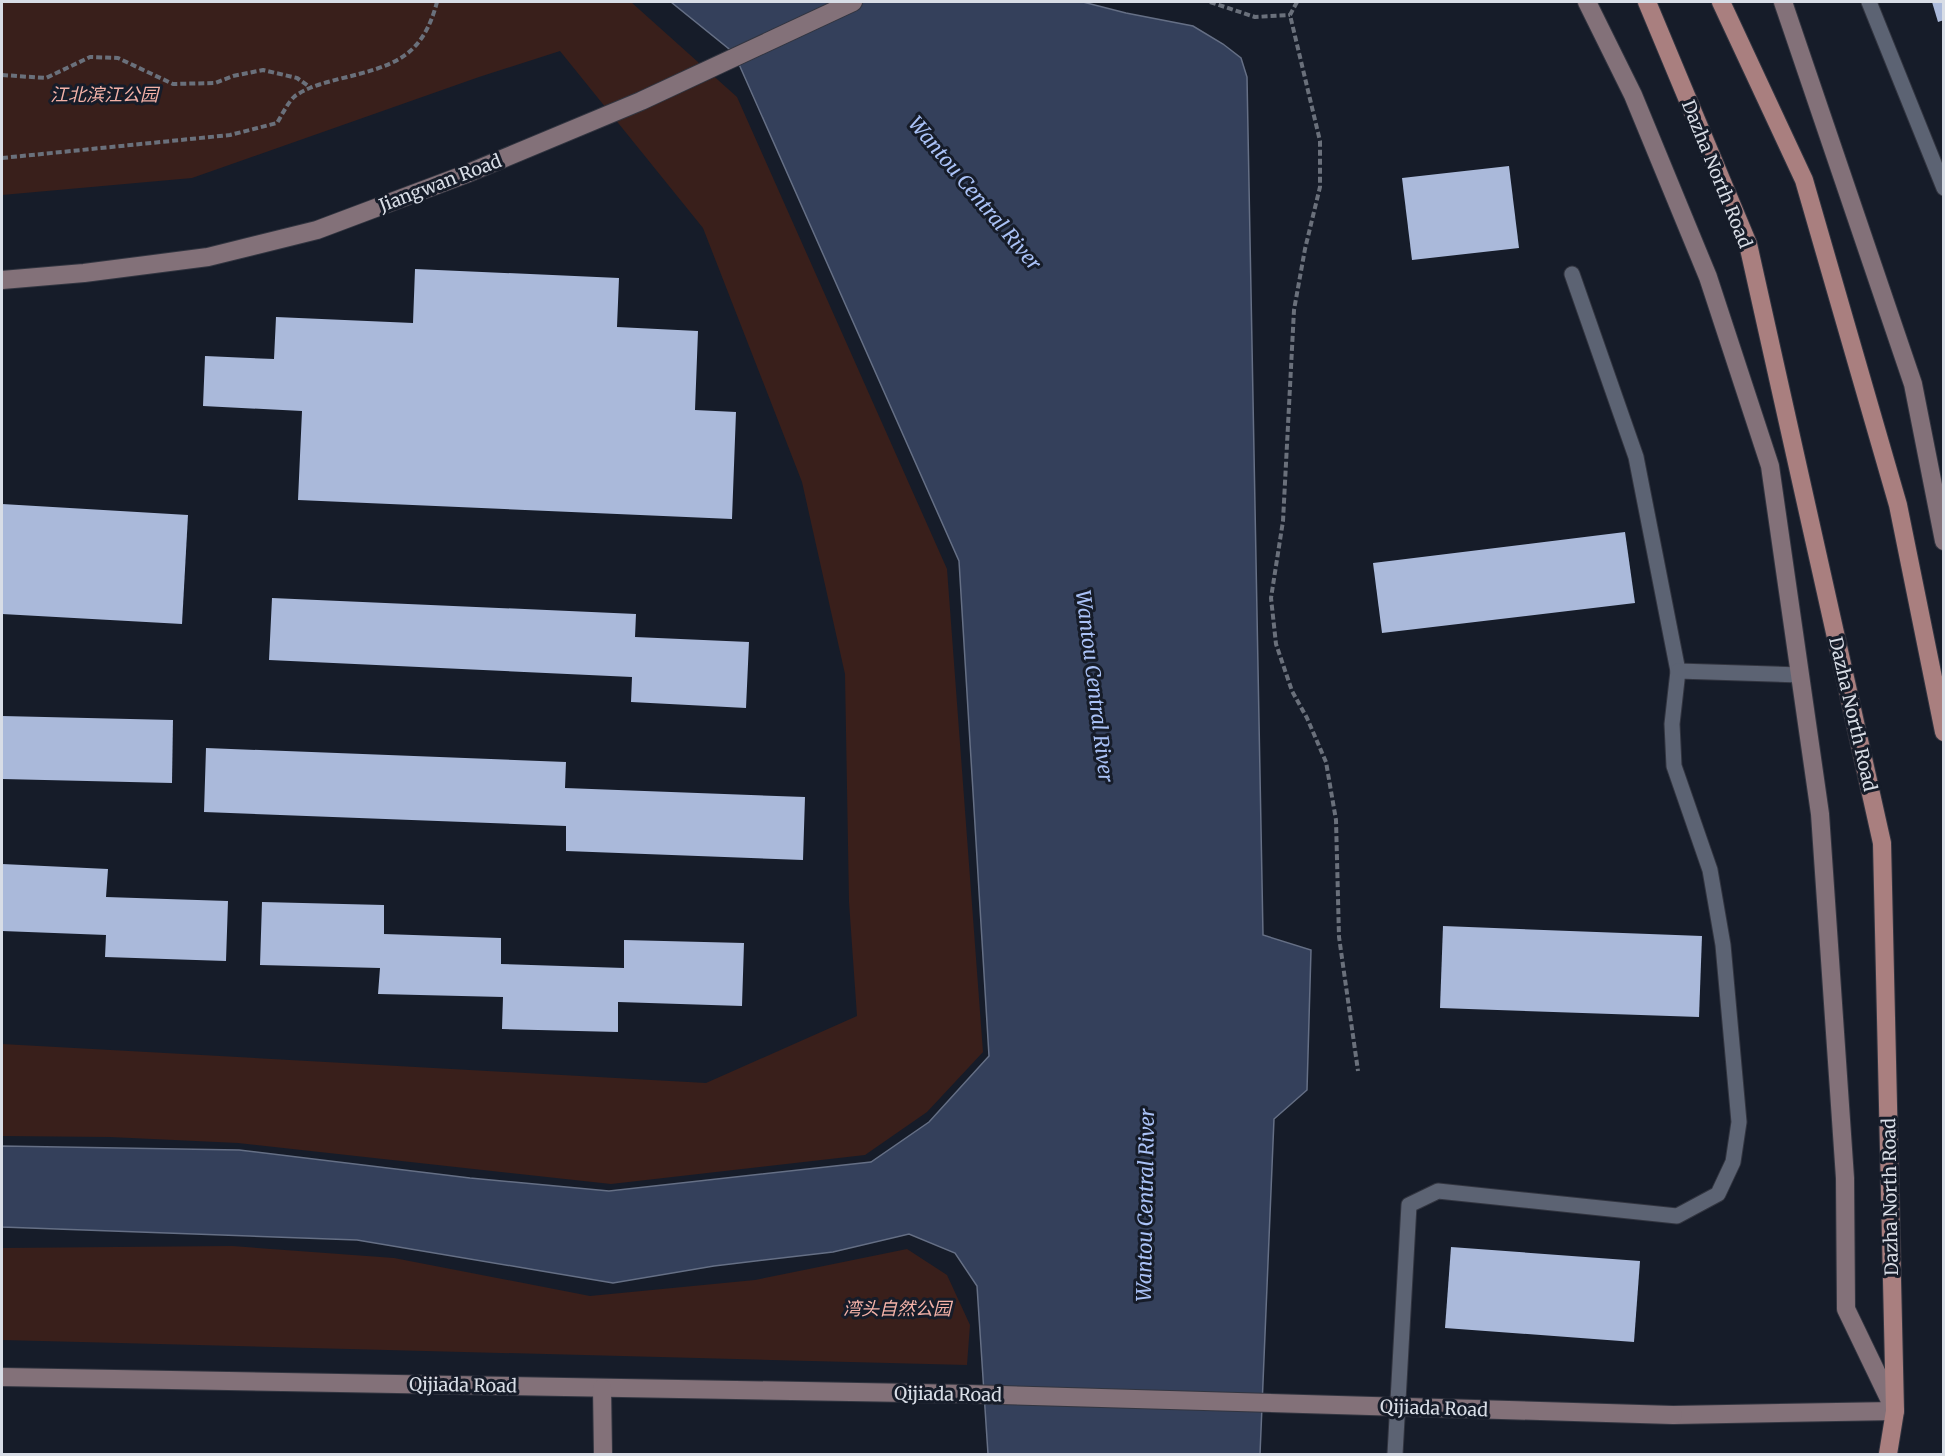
<svg xmlns="http://www.w3.org/2000/svg" width="1945" height="1456" font-family="Merriweather,'Noto Sans SC',serif">
  <style>
    .park { fill: #391f1b }
    .water { fill: #34405b; stroke: #656f85; stroke-width: 1.5 }
    .building { fill: #aab9da }
    .lines { fill: none; stroke-linecap: round; stroke-linejoin: round }
    .lane-casing { stroke: #323540; stroke-width: 17 }
    .secondary-casing { stroke: #323540; stroke-width: 20 }
    .primary-casing { stroke: #323540; stroke-width: 20 }
    .path { stroke: #6a707b; stroke-width: 4; stroke-dasharray: 6 3; stroke-linecap: butt }
    .lane { stroke: #5c6373; stroke-width: 15 }
    .secondary { stroke: #837179; stroke-width: 18 }
    .primary { stroke: #a97f7f; stroke-width: 18 }
    .secondary-bridge-casing { stroke: #323540; stroke-width: 20; stroke-linecap: butt }
    .secondary-bridge { stroke: #837179; stroke-width: 18 }
    .labels { text-anchor: middle; dominant-baseline: central; stroke-width: 6; stroke-linejoin: round; paint-order: stroke }
    .park-label { font-size: 18px; font-style: italic; fill: #f4b2a8; stroke: #161c29 }
    .street-label { font-size: 18px; fill: #d8dde6; stroke: #161c29 }
    .water-label { font-size: 20px; font-style: italic; fill: #aac2f7; stroke: #161c29 }
  </style>
  <rect width="100%" height="100%" fill="#161c29"/>
  <g class="park">
    <path d="M2,2H631L737,97L947,569L983,1052L927,1112L865,1155L611,1184L238,1143L110,1137L2,1136V1044L706,1083L857,1016L849,902L845,674L802,482L703,228L560,51L479,77L192,178L2,195Z"/>
    <path d="M232,1246L394,1258L590,1296L755,1280L907,1249L947,1275L970,1325L967,1365L2,1340V1248Z"/>
  </g>
  <path class="water" d="M671,2H1083L1126,13L1193,26L1223,44L1241,58L1247,77L1263,935L1311,950L1307,1090L1274,1119L1260,1454H988L977,1286L955,1253L909,1234L833,1252L714,1266L613,1283L357,1240L2,1227V1146L239,1150L470,1178L609,1191L871,1162L929,1122L989,1056L959,561L734,53Z"/>
  <g class="building">
    <path d="M1932,2H1944V20L1938,22Z"/>
    <path d="M1509,166L1519,248L1412,260L1402,178Z"/>
    <path d="M415,269L619,278L617,327L698,331L695,410L736,412L732,519L298,500L302,411L203,406L205,356L274,359L276,317L413,323Z"/>
    <path d="M2,504L188,515L182,624L2,614Z"/>
    <path d="M1625,532L1635,603L1382,633L1373,563Z"/>
    <path d="M272,598L636,614L635,637L749,642L746,708L631,702L632,677L269,660Z"/>
    <path d="M2,716L173,720L172,783L2,779Z"/>
    <path d="M206,748L566,762L565,788L805,797L803,860L566,851V826L204,812Z"/>
    <path d="M2,864L108,869L106,897L228,901L226,961L105,957L106,935L2,931Z"/>
    <path d="M262,902L384,905V934L501,938V964L624,968V940L744,943L742,1006L618,1002V1032L502,1029L503,997L378,994L380,968L260,965Z"/>
    <path d="M1443,926L1702,936L1699,1017L1440,1008Z"/>
    <path d="M1451,1247L1640,1261L1634,1342L1445,1328Z"/>
  </g>
  <g class="lines">
    <g class="lane-casing">
      <g id="lane">
        <path d="M1869,2L1944,188"/>
        <path d="M1572,274L1636,457L1678,671"/>
        <path d="M1395,1454L1409,1205L1438,1191L1677,1216L1718,1194L1733,1162L1739,1122L1723,945L1710,870L1674,766L1672,724L1678,671L1800,675"/>
      </g>
    </g>
    <g class="secondary-casing">
      <g id="secondary">
        <path d="M1587,2L1633,95L1708,277L1770,466L1820,814L1845,1178L1846,1309L1895,1411L1673,1415"/>
        <path d="M1783,2L1913,384L1944,541"/>
        <path d="M2,280L84,273L208,257L317,230L466,174L641,101L853,2"/>
        <path d="M2,1377L968,1394"/>
        <path d="M602,1388L603,1454"/>
      </g>
    </g>
    <g class="primary-casing">
      <g id="primary">
        <path d="M1647,2L1748,244L1882,843L1895,1411L1888,1454"/>
        <path d="M1721,2L1804,180L1898,505L1944,732"/>
      </g>
    </g>
    <g class="path">
      <path d="M1210,2L1255,17L1290,15"/>
      <path d="M1297,2L1290,15L1320,141V187L1305,249L1294,310L1283,521L1271,598L1276,644L1292,691L1307,718L1326,762L1336,820L1339,937L1358,1071"/>
      <path d="M2,75L46,78L90,57L118,58L173,84L215,83L233,76L263,70L297,78L311,88"/>
      <path d="M2,158L230,135L277,123C282,115 288,102 295,96C308,87 324,83 339,79C392,66 422,59 437,2"/>
    </g>
    <use href="#lane" class="lane"/>
    <use href="#secondary" class="secondary"/>
    <use href="#primary" class="primary"/>
    <g class="secondary-bridge-casing">
      <path id="secondary-bridge" d="M968,1394L1673,1415"/>
    </g>
    <use href="#secondary-bridge" class="secondary-bridge"/>
  </g>
  <g class="labels">
    <g class="park-label">
      <text x="104" y="94">江北滨江公园</text>
      <text x="897" y="1308">湾头自然公园</text>
    </g>
    <g class="street-label">
      <text transform="translate(1717 174) rotate(68)">Dazha North Road</text>
      <text transform="translate(440 183) rotate(-21)">Jiangwan Road</text>
      <text transform="translate(1853 714) rotate(77)">Dazha North Road</text>
      <text transform="translate(1890 1197) rotate(-91)">Dazha North Road</text>
      <text transform="translate(463 1385) rotate(1)">Qijiada Road</text>
      <text transform="translate(948 1394) rotate(1)">Qijiada Road</text>
      <text transform="translate(1434 1408) rotate(2)">Qijiada Road</text>
    </g>
    <g class="water-label">
      <text transform="translate(975 193) rotate(50)">Wantou Central River</text>
      <text transform="translate(1095 686) rotate(83)">Wantou Central River</text>
      <text transform="translate(1145 1205) rotate(-89)">Wantou Central River</text>
    </g>
  </g>
  <rect width="1945" height="1456" fill="none" stroke="#d8dde6" stroke-width="6"/>
</svg>
